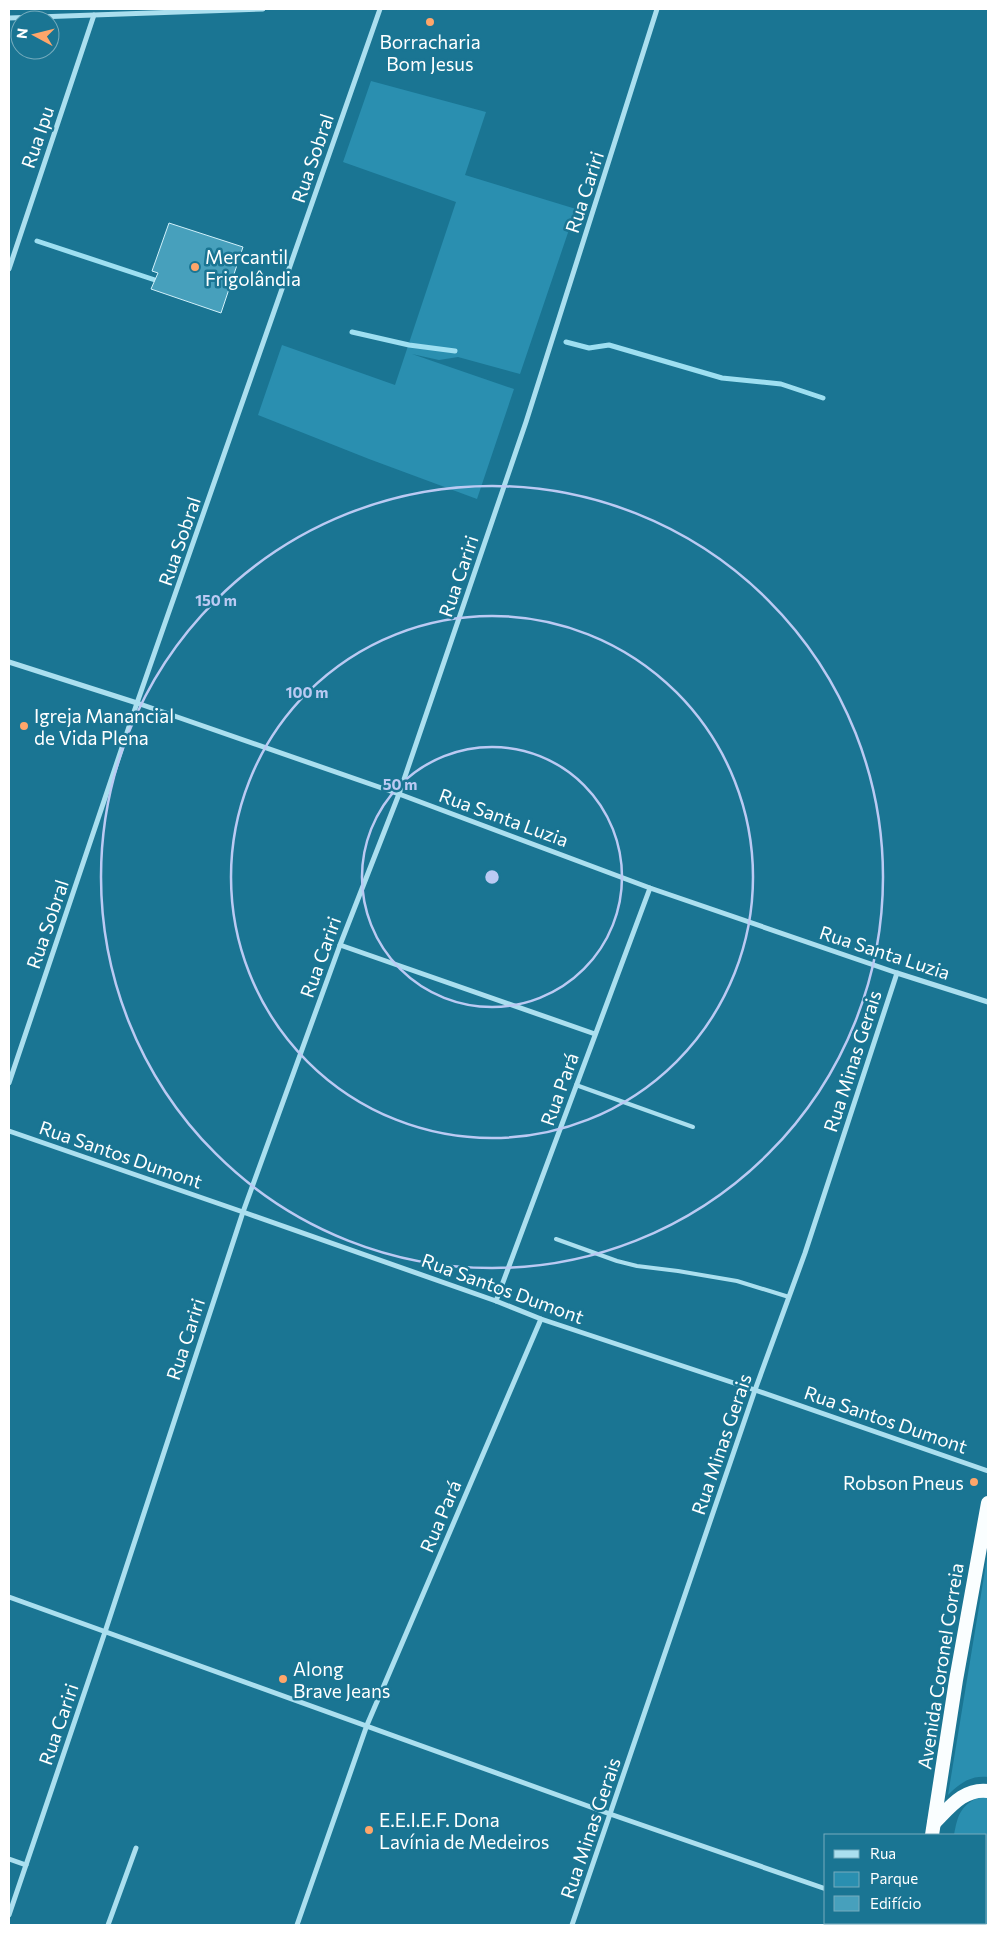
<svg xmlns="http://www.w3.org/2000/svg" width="997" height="1934" font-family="Commissioner,sans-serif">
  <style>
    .green { fill: #2a8fb0 }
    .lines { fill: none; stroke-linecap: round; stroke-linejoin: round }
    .stream { stroke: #9edff1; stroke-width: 5 }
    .building { fill: #47a0bc; stroke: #d2f1fb }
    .service { stroke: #abdfef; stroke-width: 4 }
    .minor { stroke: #abdfef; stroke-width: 5 }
    .trunk { stroke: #fafeff; stroke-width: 14 }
    .ring { fill: none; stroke: #bbcaf3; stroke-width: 2.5 }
    .poi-dot { fill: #ffa66a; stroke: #1a7593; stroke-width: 2 }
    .labels { text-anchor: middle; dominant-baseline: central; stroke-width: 5; stroke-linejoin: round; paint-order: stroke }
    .poi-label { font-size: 19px; fill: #fff; stroke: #1a7593; text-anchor: start }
    .street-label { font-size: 19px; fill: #fff; stroke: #1a7593 }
    .centre { fill: #bbcaf3; stroke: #1a7593; stroke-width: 2.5 }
    .ring-label { font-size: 15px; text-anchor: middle; font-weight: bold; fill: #bbcaf3; stroke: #1a7593; stroke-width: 5; stroke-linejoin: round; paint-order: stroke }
  </style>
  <rect width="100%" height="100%" fill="#1a7593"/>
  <g class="green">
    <path d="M371,81L486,112L465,175L576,209L520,374L458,357L439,360L412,354L514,389L477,499L369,459L258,415L282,345L395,385L456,202L343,162Z"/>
    <path d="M988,1552V1777C971,1775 960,1783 948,1795Z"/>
    <path d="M982,1796L988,1797V1925H940V1923H986V1835H954C958,1813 961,1805 982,1796Z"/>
  </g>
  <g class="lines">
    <g class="stream">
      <path d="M37,241L155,280"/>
      <path d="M352,332L409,345L455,351"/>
      <path d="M566,342L589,348L609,345L722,378L781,384L823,398"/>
    </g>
  </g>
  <path class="building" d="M169,223L243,247L221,313L151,289L158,273L152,271Z"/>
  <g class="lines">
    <g class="service">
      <path d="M576,1085L693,1127"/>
      <path d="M556,1239L617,1261L637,1266L678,1271L737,1281L789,1297"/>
    </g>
    <g class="minor">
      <path d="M9,18L263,9"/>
      <path d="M9,269L94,15"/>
      <path d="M9,662L137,703L399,794L650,888L897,973L988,1002"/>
      <path d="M340,945L595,1034"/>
      <path d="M9,1083L137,703L380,9"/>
      <path d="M9,1131L243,1212L496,1301L541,1319L755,1390L988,1471"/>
      <path d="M496,1301L650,888"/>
      <path d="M9,1597L610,1814L826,1889"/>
      <path d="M9,1859L26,1865"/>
      <path d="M9,1915L105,1632L243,1212L340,945L399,794L526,422L657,9"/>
      <path d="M865,1923L867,1925"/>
      <path d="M108,1925L136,1848"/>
      <path d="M297,1925L367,1725L541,1319"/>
      <path d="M572,1925L755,1390L805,1253L897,973"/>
    </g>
    <g class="trunk">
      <path d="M934,1823C950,1807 964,1788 988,1791"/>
      <path d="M932,1835L956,1680L988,1503"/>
      <path d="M918,1925V1923"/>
    </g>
  </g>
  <g class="ring">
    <circle cx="492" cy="877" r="130"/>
    <circle cx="492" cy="877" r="261"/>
    <circle cx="492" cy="877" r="391"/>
  </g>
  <g class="poi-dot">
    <circle cx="430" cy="22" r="5"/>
    <circle cx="195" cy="267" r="5"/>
    <circle cx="24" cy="726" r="5"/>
    <circle cx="974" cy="1482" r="5"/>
    <circle cx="283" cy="1679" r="5"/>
    <circle cx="369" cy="1830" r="5"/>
  </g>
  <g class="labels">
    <g class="poi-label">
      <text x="430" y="41" text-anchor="middle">Borracharia<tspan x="430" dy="22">Bom Jesus</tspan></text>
      <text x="205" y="256">Mercantil<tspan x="205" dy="22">Frigolândia</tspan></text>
      <text x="34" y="715">Igreja Manancial<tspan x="34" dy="22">de Vida Plena</tspan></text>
      <text x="964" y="1482" text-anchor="end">Robson Pneus</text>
      <text x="293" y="1668">Along<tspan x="293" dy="22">Brave Jeans</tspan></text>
      <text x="379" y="1819">E.E.I.E.F. Dona<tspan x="379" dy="22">Lavínia de Medeiros</tspan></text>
    </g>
    <g class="street-label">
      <text transform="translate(37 137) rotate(-71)">Rua Ipu</text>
      <text transform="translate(312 158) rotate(-71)">Rua Sobral</text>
      <text transform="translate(584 192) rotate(-72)">Rua Cariri</text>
      <text transform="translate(179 541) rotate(-71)">Rua Sobral</text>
      <text transform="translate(458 576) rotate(-71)">Rua Cariri</text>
      <text transform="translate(504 817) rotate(20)">Rua Santa Luzia</text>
      <text transform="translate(47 924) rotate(-71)">Rua Sobral</text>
      <text transform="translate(885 952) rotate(18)">Rua Santa Luzia</text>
      <text transform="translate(320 957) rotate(-70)">Rua Cariri</text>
      <text transform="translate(852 1061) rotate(-72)">Rua Minas Gerais</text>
      <text transform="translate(559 1089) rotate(-70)">Rua Pará</text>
      <text transform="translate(121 1154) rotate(19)">Rua Santos Dumont</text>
      <text transform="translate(503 1288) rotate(20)">Rua Santos Dumont</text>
      <text transform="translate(185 1339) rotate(-72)">Rua Cariri</text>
      <text transform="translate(886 1419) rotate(19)">Rua Santos Dumont</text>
      <text transform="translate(721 1444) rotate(-71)">Rua Minas Gerais</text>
      <text transform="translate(440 1516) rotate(-67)">Rua Pará</text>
      <text transform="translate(940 1666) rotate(-81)">Avenida Coronel Correia</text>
      <text transform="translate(58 1724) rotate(-71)">Rua Cariri</text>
      <text transform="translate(590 1828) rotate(-71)">Rua Minas Gerais</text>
    </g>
  </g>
  <circle cx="492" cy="877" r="8" class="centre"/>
  <g class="ring-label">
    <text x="216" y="606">150 m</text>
    <text x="307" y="698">100 m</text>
    <text x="400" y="790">50 m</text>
  </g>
  <rect width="997" height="1934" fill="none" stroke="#ffffff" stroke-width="20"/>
  <rect x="824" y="1834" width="162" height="90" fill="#1a7593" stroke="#76acbe"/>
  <rect x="834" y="1850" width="25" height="8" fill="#abdfef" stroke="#76acbe"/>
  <text x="870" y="1859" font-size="15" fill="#ffffff">Rua</text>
  <rect x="834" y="1872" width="25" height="15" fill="#2a8fb0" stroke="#76acbe"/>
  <text x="870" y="1884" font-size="15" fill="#ffffff">Parque</text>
  <rect x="834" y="1896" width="25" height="15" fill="#47a0bc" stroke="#76acbe"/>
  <text x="870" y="1909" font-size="15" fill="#ffffff">Edifício</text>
  <g transform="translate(35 35) rotate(277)"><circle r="24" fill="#1a7593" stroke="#76acbe"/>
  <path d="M0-4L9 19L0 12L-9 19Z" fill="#ffa66a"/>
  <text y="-8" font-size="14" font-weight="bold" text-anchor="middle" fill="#ffffff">N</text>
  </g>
</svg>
